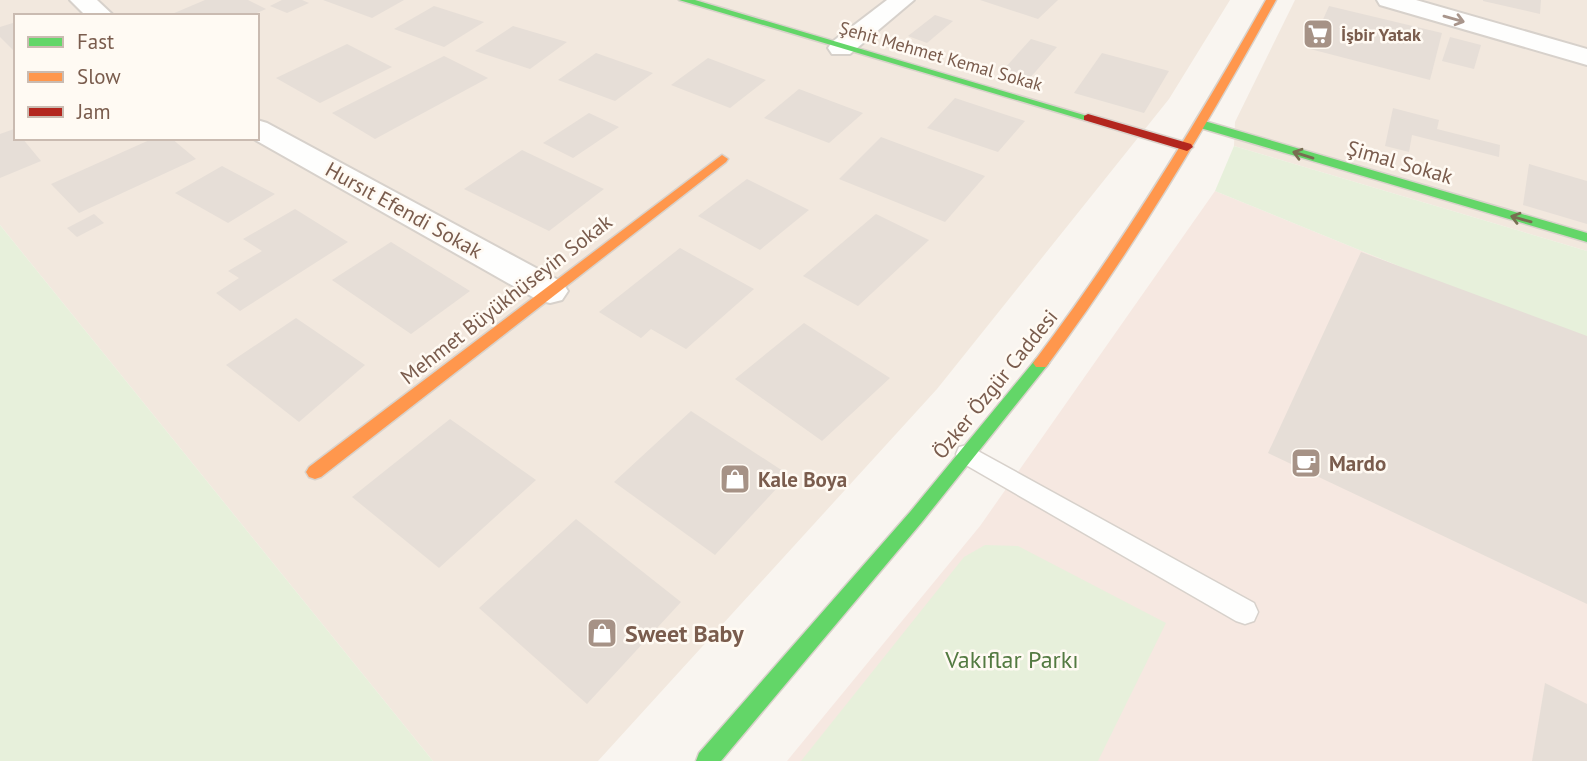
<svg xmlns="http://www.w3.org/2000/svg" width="1587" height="761" font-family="'PT Sans',sans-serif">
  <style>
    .residential { fill: #f2e8de; fill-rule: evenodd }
    .commercial { fill: #f6e8e1 }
    .green { fill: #e7f0db }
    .building { fill: #e6ded7 }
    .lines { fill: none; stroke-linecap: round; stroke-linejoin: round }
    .lane-casing { stroke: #d7d1cb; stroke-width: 3 }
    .street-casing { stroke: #d7d1cb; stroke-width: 4 }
    .fast-casing { stroke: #d9d2cb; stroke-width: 3 }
    .slow-casing { stroke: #d9d2cb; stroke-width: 3 }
    .jam-casing { stroke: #d9d2cb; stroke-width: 3 }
    .lane { fill: #fefefd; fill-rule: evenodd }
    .street { fill: #fefefd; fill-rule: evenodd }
    .fast { fill: #63d668; fill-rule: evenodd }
    .slow { fill: #ff974d; fill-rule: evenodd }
    .jam { fill: #b3261e; fill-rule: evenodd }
    .oneway { stroke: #a8958b }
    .oneway2 { stroke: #776e51 }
    .labels { text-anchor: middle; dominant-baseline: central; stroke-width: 5; stroke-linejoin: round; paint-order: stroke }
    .far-poi-label { font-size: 18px; font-weight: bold; fill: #7a5c4d; stroke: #fffaf3; text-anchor: start }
    .far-street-label { font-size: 18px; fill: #7a5c4d; stroke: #fffaf3 }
    .street-label { font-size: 21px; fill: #7a5c4d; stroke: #fffaf3 }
    .poi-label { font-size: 21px; font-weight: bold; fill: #7a5c4d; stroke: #fffaf3; text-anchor: start }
    .near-poi-label { font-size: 24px; font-weight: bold; fill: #7a5c4d; stroke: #fffaf3; text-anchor: start }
    .near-park-label { font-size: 24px; fill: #537a41; stroke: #fffaf3 }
  </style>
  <rect width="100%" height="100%" fill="#f9f5f0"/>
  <g class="residential">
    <path d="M0,0H1230L1169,99L937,389L598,761H433L0,225ZM16,16H257V138H16Z"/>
    <path d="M1295,0H1587V251L1234,146L1235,122Z"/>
  </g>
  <path class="commercial" d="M1215,191L1587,343V761H787L980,526Z"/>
  <g class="green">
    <path d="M1234,146L1587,251V343L1215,191Z"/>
    <path d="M0,225L433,761H0Z"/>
    <path d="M985,545L1018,546L1166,623L1098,761H801L964,557Z"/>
  </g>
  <g class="building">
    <path d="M205,0H248L266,9L250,16L172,14Z"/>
    <path d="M282,0H302L309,3L287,13L270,6Z"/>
    <path d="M323,0H404L372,18Z"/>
    <path d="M980,0H1058L1038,19Z"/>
    <path d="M1483,0H1541L1540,14L1483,1Z"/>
    <path d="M434,6L484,22L444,47L394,29Z"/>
    <path d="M1329,6L1442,33L1430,80L1310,49Z"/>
    <path d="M935,15L953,21L927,43L908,36Z"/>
    <path d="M16,22V53L0,37V27Z"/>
    <path d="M513,26L567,42L530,69L475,51Z"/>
    <path d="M1450,37L1481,45L1474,69L1442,61Z"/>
    <path d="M1031,39L1057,47L1030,78L1003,70Z"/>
    <path d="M347,44L392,67L320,103L276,78Z"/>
    <path d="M596,53L653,73L615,101L558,80Z"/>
    <path d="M1102,53L1169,71L1144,113L1074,93Z"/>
    <path d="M444,56L488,78L375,139L332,113Z"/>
    <path d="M708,58L766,80L730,108L671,85Z"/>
    <path d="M799,89L863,113L829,143L764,118Z"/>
    <path d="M955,98L1025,121L998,152L927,128Z"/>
    <path d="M1393,108L1439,120L1437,129L1500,145L1499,157L1412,135L1409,152L1385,146Z"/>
    <path d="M589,113L619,127L573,158L543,143Z"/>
    <path d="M14,129L16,138H22L41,161L0,178V134Z"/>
    <path d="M881,137L985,176L945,222L839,179Z"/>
    <path d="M154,138H171L196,159L79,213L51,184Z"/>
    <path d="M522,150L604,189L549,231L464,189Z"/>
    <path d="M1529,164L1587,181V224L1523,205Z"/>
    <path d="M222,166L275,194L228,223L175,193Z"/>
    <path d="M747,179L809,210L760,250L698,216Z"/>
    <path d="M295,209L348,242L240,311L216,293L239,278L228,271L262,251L243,239Z"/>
    <path d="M94,214L104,223L77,237L67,228Z"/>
    <path d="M876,214L929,240L858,306L803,276Z"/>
    <path d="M391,242L470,291L411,334L332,280Z"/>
    <path d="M680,248L754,289L686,349L651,329L641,338L599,312Z"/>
    <path d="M1361,252L1587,336V604L1268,453Z"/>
    <path d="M296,318L365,365L299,422L226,365Z"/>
    <path d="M804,323L890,378L822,441L735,379Z"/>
    <path d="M691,411L789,475L715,555L614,482Z"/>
    <path d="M450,419L536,480L439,568L352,497Z"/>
    <path d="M576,519L681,602L587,704L479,608Z"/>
    <path d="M1545,683L1587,704V761H1532Z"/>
  </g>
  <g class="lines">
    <g class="lane-casing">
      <path id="lane" d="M967,445L1254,603L1258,612L1254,621L1245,624L1236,621L959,461L956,454L959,447Z"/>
    </g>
    <g class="street-casing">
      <g id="street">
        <path d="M70,0H97L114,16H86Z"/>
        <path d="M887,0H914L850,54H832L828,48L832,42Z"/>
        <path d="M1377,0H1416L1587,49V65L1380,5Z"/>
        <path d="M257,120L267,123L562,282L568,291L562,300L550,303L538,300L252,138H257Z"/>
      </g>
    </g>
    <g class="fast-casing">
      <g id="fast">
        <path d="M679,0H695L1094,118L1092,120H1084Z"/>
        <path d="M1201,120L1587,233V242L1197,127V121Z"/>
        <path d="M1041,357L1049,363L1046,367L922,522L721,761H696L699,753L910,512L1036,359Z"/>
      </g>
    </g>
    <g class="slow-casing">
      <g id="slow">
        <path d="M1266,0H1276C1206,127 1133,250 1046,367H1036L1033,363L1036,359C1122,245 1196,124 1266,0Z"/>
        <path d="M722,155L728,159L726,162L321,477L315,479L309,477L306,472L309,467Z"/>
      </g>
    </g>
    <g class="jam-casing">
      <path id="jam" d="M1088,114L1191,144L1193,147L1187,151L1084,120V116Z"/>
    </g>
    <use href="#lane" class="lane"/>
    <use href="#street" class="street"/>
    <use href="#fast" class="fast"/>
    <use href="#slow" class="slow"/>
    <use href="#jam" class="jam"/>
  </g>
  <defs><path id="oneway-shaft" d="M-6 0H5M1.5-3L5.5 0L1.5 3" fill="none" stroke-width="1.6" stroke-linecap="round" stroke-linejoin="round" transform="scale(1.75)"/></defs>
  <use class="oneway" href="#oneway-shaft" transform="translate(1454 19) rotate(16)"/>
  <g class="oneway2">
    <use href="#oneway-shaft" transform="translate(1303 155) rotate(-163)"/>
    <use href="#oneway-shaft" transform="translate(1521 219) rotate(-164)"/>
  </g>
  <defs>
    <g id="supermarket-square" transform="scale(1.575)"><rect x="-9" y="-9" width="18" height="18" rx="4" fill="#a69286" stroke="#fffaf3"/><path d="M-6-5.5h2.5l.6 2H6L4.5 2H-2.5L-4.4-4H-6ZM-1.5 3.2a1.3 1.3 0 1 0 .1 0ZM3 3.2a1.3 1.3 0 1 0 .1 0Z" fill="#fff"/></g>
    <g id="cafe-square" transform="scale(1.575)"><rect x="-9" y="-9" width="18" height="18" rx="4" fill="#a69286" stroke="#fffaf3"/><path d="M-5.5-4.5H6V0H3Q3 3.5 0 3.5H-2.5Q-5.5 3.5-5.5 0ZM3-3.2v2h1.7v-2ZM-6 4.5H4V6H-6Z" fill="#fff"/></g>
    <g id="shop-square" transform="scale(1.575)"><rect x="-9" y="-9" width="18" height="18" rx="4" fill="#a69286" stroke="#fffaf3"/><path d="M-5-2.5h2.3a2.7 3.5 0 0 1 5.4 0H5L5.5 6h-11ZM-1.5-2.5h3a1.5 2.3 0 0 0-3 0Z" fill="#fff"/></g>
  </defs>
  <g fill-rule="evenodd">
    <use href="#supermarket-square" x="1318" y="34"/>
    <use href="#cafe-square" x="1306" y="463"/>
    <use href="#shop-square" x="735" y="479"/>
    <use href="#shop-square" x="602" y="633"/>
  </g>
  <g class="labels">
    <g class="far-poi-label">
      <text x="1341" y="34">İşbir Yatak</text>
    </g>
    <g class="far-street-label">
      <text transform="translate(941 56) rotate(16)">Şehit Mehmet Kemal Sokak</text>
    </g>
    <g class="street-label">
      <text transform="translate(1400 162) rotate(16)">Şimal Sokak</text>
      <text transform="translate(404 210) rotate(29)">Hursıt Efendi Sokak</text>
      <text transform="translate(506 299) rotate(-38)">Mehmet Büyükhüseyin Sokak</text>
      <text transform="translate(995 384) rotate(-51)">Özker Özgür Caddesi</text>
    </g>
    <g class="poi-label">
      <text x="1329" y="463">Mardo</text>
      <text x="758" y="479">Kale Boya</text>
    </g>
    <g class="near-poi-label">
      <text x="625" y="633">Sweet Baby</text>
    </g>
    <g class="near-park-label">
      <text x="1012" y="659">Vakıflar Parkı</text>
    </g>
  </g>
  <rect x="14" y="14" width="245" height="126" fill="#fffaf3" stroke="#cabbb1" stroke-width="2"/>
  <rect x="28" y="37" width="35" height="10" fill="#63d668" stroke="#cabbb1" stroke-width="2"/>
  <text x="77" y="49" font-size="21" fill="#7a5c4d">Fast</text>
  <rect x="28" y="72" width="35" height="10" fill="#ff974d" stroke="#cabbb1" stroke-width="2"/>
  <text x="77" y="84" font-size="21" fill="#7a5c4d">Slow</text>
  <rect x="28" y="107" width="35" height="10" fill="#b3261e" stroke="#cabbb1" stroke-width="2"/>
  <text x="77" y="119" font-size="21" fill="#7a5c4d">Jam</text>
</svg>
